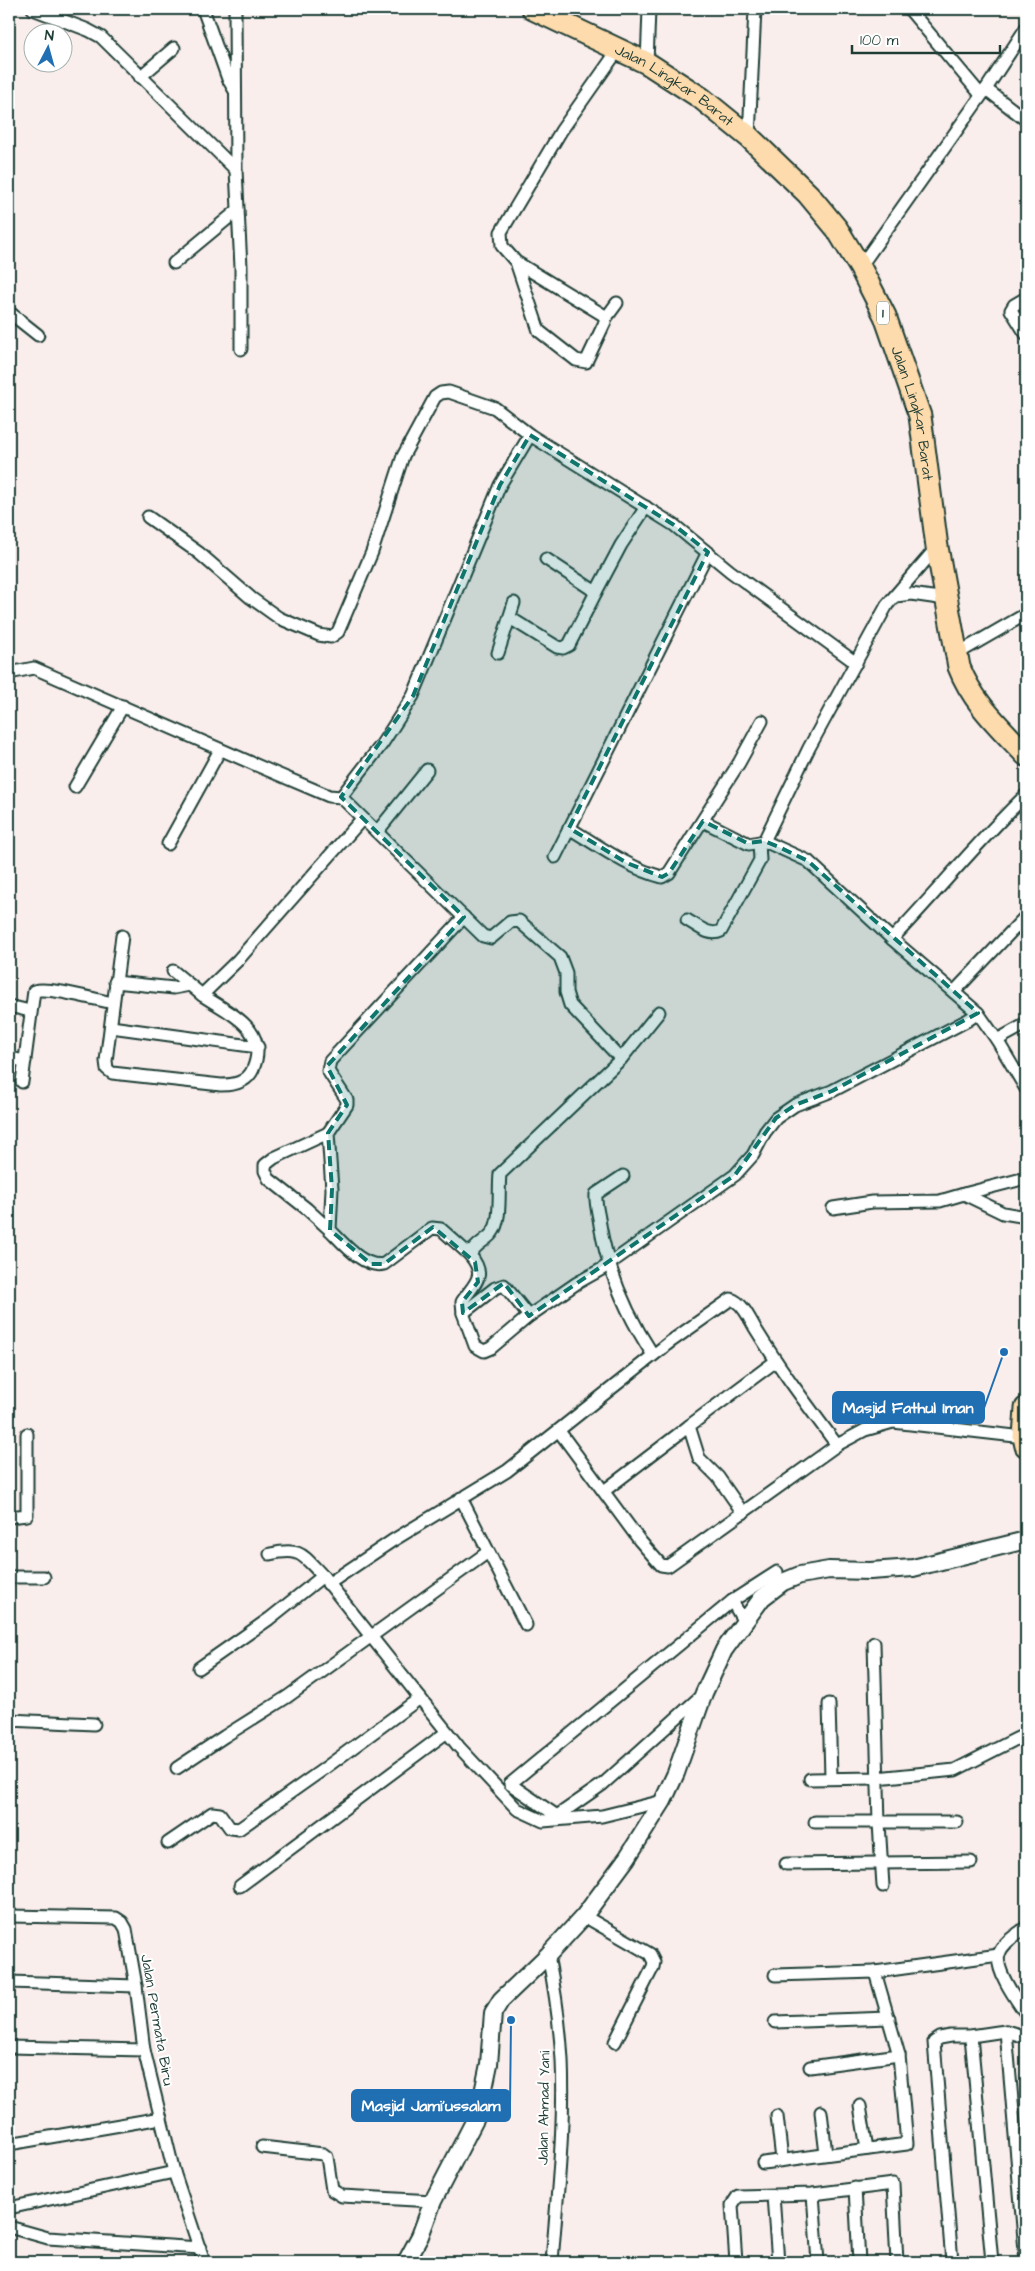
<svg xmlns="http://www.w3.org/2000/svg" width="1035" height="2271" font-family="'Architects Daughter',sans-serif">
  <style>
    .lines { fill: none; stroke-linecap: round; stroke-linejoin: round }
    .street-casing { stroke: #1f3d34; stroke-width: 15 }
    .secondary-casing { stroke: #1f3d34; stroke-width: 20 }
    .highway-casing { stroke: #1f3d34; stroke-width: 25 }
    .street { stroke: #fff; stroke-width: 11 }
    .secondary { stroke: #fff; stroke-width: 16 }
    .highway { stroke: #fedbac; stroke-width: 21 }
    .marked { fill: #0f766e; fill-opacity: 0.2; stroke: #0f766e; stroke-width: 4; stroke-dasharray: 10 6; stroke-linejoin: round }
    .labels { text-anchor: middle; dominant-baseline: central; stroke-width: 4; stroke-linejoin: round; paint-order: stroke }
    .shield { fill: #fff; stroke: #627771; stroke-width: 1 }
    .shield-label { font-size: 14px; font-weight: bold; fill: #1f3d34 }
    .street-label { font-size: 15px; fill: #1f3d34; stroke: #fff }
    .leader { fill: none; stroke: #1f6fb2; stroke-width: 2 }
    .callout-dot { fill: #1f6fb2; stroke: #fff; stroke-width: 2 }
    .callout { fill: #1f6fb2; stroke: #1f6fb2; stroke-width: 2 }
    .callout-label { font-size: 16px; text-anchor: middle; font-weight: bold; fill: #fff }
  </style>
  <rect width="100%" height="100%" fill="#faeeed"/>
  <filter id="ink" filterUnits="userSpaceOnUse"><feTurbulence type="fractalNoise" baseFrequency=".02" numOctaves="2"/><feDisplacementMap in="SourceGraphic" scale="10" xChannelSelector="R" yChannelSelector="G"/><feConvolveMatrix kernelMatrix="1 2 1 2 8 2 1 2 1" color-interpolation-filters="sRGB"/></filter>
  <g filter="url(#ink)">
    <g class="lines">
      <g class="street-casing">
        <g id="street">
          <path d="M33,9L88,30L101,37L236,170"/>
          <path d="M203,9L228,79L235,91"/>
          <path d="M235,9L236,170L241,267V349"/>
          <path d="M909,9L981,95"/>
          <path d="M647,63L649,9"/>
          <path d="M140,77L174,48"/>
          <path d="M986,89L1026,120"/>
          <path d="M749,137L755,9"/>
          <path d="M516,262L605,316V322L586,362L576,360L539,331L516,262L502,246L501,232L561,131L618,50"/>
          <path d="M174,263L238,210"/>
          <path d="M860,267L986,89L1026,28"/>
          <path d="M1026,298L1014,305L1011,310L1026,334"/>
          <path d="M9,312L38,335"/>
          <path d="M606,318L617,303"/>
          <path d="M148,517L199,553L251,598L279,618L319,635L331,637L338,632L372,552L403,456L435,397L441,393L449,392L495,408L530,435"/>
          <path d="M546,559L596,592L621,545L646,507"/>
          <path d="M896,596L911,594L946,599"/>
          <path d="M510,618L557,647L563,648L569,645L596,592"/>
          <path d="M498,653L514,603"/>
          <path d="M955,655L1026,614"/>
          <path d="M9,673L34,668L270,771L329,796L341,797L382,744L413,696L500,485L530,435L674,525L730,571L856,663"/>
          <path d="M75,787L123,706"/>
          <path d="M341,797L483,936L491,938L510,922L519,921L560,957L566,973V992L570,1005L621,1059"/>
          <path d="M703,821L749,844L764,841L809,748L887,605L937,547"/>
          <path d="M569,828C599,846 628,868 662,877L669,873L739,763L762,721"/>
          <path d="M377,832L427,770"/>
          <path d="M764,841L808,861L892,939L978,1013L997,1040L1026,1089"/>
          <path d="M168,844L220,750"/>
          <path d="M555,857L708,552"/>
          <path d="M464,917L330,1061L328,1071L347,1100V1105L328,1133L332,1189L330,1230C343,1243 364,1269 384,1264L432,1228L441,1229L470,1255"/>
          <path d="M687,920C698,926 709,937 721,931L760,860L759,843"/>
          <path d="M122,936L106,1061L107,1069L112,1073L221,1085C233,1085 247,1083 253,1069C270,1029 230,1014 202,995"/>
          <path d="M892,939C937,892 979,840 1026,795"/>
          <path d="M173,971L202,995L238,960L362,819"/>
          <path d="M115,982L174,988L190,985"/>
          <path d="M954,992L1026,916"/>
          <path d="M9,1006L30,1011"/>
          <path d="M659,1012L621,1059L500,1174C498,1191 502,1221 492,1233C485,1242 476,1243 470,1255C488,1277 474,1283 462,1302L463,1313L475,1346L484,1351L491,1348L529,1316L577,1283L602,1269L735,1175L753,1155L765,1132L776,1118L795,1105L832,1091L968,1020L978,1013"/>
          <path d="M111,1027L258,1047"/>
          <path d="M997,1040L1026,1024"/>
          <path d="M9,1058L25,1061"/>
          <path d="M22,1082L34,991C48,986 97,1000 113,1003"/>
          <path d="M328,1133L274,1158L265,1165V1171L269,1179L307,1209L330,1230"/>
          <path d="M623,1176L596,1194C595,1204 599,1215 600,1225C608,1272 627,1315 653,1355"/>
          <path d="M964,1194L1026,1178"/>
          <path d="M833,1208L872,1202L940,1201L964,1194L1003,1213L1026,1217"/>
          <path d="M463,1313L495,1288L504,1285L529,1316"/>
          <path d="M559,1431L640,1541L661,1565L668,1566L837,1445L865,1430L893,1422L1024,1437"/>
          <path d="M604,1491L689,1426"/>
          <path d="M461,1498L526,1625"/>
          <path d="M743,1513L718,1477L699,1458L689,1426L776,1361"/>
          <path d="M9,1517L27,1515V1434"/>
          <path d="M270,1554C302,1547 302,1555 323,1576L459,1747L517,1809L543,1821L602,1816L663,1801"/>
          <path d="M9,1577H44"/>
          <path d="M328,1584L392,1541L507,1471L670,1342L731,1299C743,1303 749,1318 755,1328C780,1369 808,1406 837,1445"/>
          <path d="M732,1601L744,1622"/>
          <path d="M874,1643L879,1823L883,1886"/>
          <path d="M199,1668L269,1619L323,1576"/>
          <path d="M702,1695L603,1784L557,1816L510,1784L732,1601L777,1572"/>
          <path d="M829,1704L831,1777"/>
          <path d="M9,1720L94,1724"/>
          <path d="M177,1768L225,1736L287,1697L488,1552"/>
          <path d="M810,1779L877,1778L955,1770L1026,1734"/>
          <path d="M815,1822H957"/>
          <path d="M168,1843L212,1813L220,1814L230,1828L239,1829L321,1771L420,1698"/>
          <path d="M786,1864L971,1862"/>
          <path d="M240,1886L447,1732"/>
          <path d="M9,1916L116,1918L122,1922L126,1929L136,1986L144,2050L174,2172L204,2262"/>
          <path d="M584,1916L650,1954L654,1962L653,1967L615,2042"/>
          <path d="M1026,1927C1017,1935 1003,1942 999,1954C994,1970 1018,2002 1026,2014"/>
          <path d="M548,1955C555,1990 560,2025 562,2060C565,2128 557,2195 552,2262"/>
          <path d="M775,1975L875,1972"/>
          <path d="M9,1982L136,1986"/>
          <path d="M775,2022L889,2018"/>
          <path d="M1006,2031L1026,2262"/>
          <path d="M971,2036L992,2262"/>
          <path d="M9,2047L144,2050"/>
          <path d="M810,2067L899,2055L875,1972L999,1955"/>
          <path d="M860,2106L867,2149"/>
          <path d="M821,2112L826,2154"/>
          <path d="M777,2116L782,2160"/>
          <path d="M9,2144L161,2118"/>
          <path d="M262,2147L323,2154L327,2157L332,2190L342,2196L433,2201"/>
          <path d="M763,2163L907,2144L899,2055"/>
          <path d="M855,2188L859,2262"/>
          <path d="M813,2194L818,2262"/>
          <path d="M773,2196L778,2262"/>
          <path d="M9,2208L174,2172"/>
          <path d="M9,2227L48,2238L200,2248"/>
          <path d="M736,2262L732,2205L738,2196L813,2194L893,2184L897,2262"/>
          <path d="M952,2262L934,2042L940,2038L951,2036H971L998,2032L1006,2031L1026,2037"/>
        </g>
      </g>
      <g class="secondary-casing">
        <path id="secondary" d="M406,2262L420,2236L433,2201L479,2112L489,2064L493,2013L501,2000L548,1955L584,1916L627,1858L663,1801L676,1773L704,1693L724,1650L762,1598L783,1582L800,1575L829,1570L870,1571L913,1568L1026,1540"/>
      </g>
      <g class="highway-casing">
        <g id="highway">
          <path id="s1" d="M533,9L647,63L701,98L749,137L808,194L837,229L860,267L885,316L920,416L937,547L959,667C973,703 1000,727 1026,755"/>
          <path d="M1026,1408L1024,1437L1026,1446"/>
        </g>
      </g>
      <use href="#street" class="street"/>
      <use href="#secondary" class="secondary"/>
      <use href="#highway" class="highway"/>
    </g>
  </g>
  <path class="marked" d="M530,435L674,525L708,552L569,828L627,863L662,877L669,873L703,821L747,843L764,841L779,847L808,861L978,1013L832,1091L795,1105L776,1118L735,1175L529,1316L504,1283L463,1313L462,1302L478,1282L475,1262L433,1227L384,1264H371L330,1230L332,1189L328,1133L347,1105L327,1066L464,917L341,797L413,696L500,485Z"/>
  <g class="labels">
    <rect class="shield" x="877" y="301.5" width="12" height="23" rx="4"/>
    <g class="shield-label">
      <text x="883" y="313">1</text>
    </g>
    <g class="street-label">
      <text stroke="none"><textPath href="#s1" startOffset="161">Jalan Lingkar Barat</textPath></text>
      <text stroke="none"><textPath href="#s1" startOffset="581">Jalan Lingkar Barat</textPath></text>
      <text transform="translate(157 2020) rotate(80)">Jalan Permata Biru</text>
      <text transform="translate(544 2108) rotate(-89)">Jalan Ahmad Yani</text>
    </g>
  </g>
  <path class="leader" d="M1004 1352L984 1408M511 2020L510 2106"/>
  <g class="callout-dot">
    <circle cx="1004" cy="1352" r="5"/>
    <circle cx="511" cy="2020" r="5"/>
  </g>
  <g class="callout">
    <rect x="833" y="1392" width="151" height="31" rx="5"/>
    <rect x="352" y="2090" width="158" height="31" rx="5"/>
  </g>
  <g class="callout-label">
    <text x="908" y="1413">Masjid Fathul Iman</text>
    <text x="431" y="2111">Masjid Jami'ussalam</text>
  </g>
  <rect width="1035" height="2271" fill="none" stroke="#fff" stroke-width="30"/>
  <rect x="15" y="15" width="1005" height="2241" fill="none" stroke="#1f3d34" stroke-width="2" filter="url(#ink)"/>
  <g transform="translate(48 48) rotate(6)"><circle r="24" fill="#ffffff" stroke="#a5b1ae"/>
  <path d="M0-4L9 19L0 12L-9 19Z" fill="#1f6fb2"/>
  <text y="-8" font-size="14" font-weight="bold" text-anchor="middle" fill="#1f3d34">N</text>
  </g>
  <path d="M852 45v8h148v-8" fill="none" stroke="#1f3d34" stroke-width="2.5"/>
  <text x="860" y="45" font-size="15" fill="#1f3d34" stroke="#ffffff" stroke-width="4" paint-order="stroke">100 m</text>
</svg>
